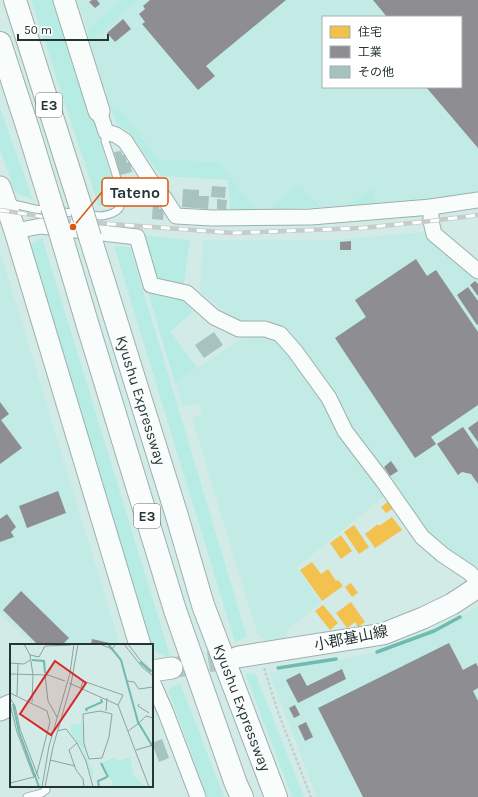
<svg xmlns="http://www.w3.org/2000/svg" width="478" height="797" font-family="Karla,'Noto Sans JP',sans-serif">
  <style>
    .built { fill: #c2ebe5; fill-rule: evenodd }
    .green { fill: #b7ece4 }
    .homes { fill: #f2c14e }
    .industry { fill: #8d8d92 }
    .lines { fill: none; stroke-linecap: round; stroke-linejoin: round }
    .stream { stroke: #6fbbb2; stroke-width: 3.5 }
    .building { fill: #a6c3c0 }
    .secondary-tunnel { stroke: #b0c7c3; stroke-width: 21; stroke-dasharray: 21 10; stroke-linecap: butt }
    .lane-casing { stroke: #9db0ad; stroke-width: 9 }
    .street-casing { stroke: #9db0ad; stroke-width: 17 }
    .secondary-casing { stroke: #9db0ad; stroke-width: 23 }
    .highway-casing { stroke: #9db0ad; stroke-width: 24 }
    .path { stroke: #c2cbca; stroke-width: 2; stroke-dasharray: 3 2; stroke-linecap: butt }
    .lane { stroke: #f8fcfb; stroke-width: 7 }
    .street { stroke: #f8fcfb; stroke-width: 15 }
    .secondary { stroke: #f8fcfb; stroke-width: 21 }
    .highway { stroke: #f8fcfb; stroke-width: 22 }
    .rail-casing { stroke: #c5ccca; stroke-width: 4.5 }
    .rail { stroke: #fff; stroke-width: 3; stroke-dasharray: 9; stroke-linecap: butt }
    .highway-bridge-casing { stroke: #9db0ad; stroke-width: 24; stroke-linecap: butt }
    .highway-bridge { stroke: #f8fcfb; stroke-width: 22 }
    .labels { text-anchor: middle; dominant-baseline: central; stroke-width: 4; stroke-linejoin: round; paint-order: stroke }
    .shield { fill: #fff; stroke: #667270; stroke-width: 1 }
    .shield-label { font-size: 14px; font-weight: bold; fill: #243533 }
    .street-label { font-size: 15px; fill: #243533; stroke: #fff }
    .inset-river { fill: none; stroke: #6fbbb2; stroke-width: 2 }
    .inset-road { fill: none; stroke: #8da29f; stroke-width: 1 }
    .view { fill: #d62828; fill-opacity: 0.15; stroke: #d62828; stroke-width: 2 }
    .inset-edge { fill: none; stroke: #243533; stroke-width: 2 }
    .leader { fill: none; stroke: #de570e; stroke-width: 1.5 }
    .callout-dot { fill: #de570e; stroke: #fff; stroke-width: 1.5 }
    .callout { fill: #fff; stroke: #de570e; stroke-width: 1.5 }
    .callout-label { font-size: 16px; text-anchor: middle; font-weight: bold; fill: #243533 }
  </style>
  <rect width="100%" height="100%" fill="#d3ebe7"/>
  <g class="built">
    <path d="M77,0H122L87,30Z"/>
    <path d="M139,0H478V195L427,202L375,203V186L346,207H321L299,185L267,210H256L219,162L159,160L121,110L110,106L89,42ZM323,17H461V87H323Z"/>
    <path d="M423,232L478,280V564L473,567L427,538L349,429L287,331L268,324L237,323L200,291L203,240H335Z"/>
    <path d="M0,251L66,469L120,645H33L0,613Z"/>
    <path d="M247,336H264L278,340L291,353L386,495L297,567L321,603L287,631L285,640L274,643L258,636L192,418L202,415L199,403L183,407L175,383L233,344Z"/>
    <path d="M478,606V797H317L269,673L394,649L434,633Z"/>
  </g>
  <g class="green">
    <path d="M31,0H55L118,198L99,207Z"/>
    <path d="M122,0H139L89,42L87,30Z"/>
    <path d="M110,106L121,110L159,160L219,162L256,210L230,209L228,180L161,176L128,131L116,124Z"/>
    <path d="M0,108L33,200L15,192L0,149Z"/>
    <path d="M299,185L321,207L267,210Z"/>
    <path d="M375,186V203L346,207Z"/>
    <path d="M142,235L190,240L182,296L193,312L170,331L197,368L175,383L147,289Z"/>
    <path d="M42,237L171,659L154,651L28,247Z"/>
    <path d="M114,246L130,247L247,637L235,642Z"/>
    <path d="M245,673L256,675L304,797H292Z"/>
    <path d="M180,683L224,797H207L168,690Z"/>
  </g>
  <g class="homes">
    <path d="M389,501L394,508L386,513L381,507Z"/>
    <path d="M392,517L402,530L375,548L365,534L378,524L379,526Z"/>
    <path d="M354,525L369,547L359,554L344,532Z"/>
    <path d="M341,535L352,551L341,559L330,543Z"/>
    <path d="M312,562L321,574L328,569L336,581L338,580L343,586L322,601L300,570Z"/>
    <path d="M351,583L358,593L352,597L345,587Z"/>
    <path d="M351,602L365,622L358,627L355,622L347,628L336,613Z"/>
    <path d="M323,605L338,623L330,630L315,611Z"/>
  </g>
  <g class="industry">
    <path d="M92,0H97L100,4L95,8L89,2Z"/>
    <path d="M150,0H286L206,66L215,76L198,90L142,24L145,22L139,14L145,9L143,6Z"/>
    <path d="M373,0H478V148L426,87H461V17H387Z"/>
    <path d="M123,19L131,29L115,42L107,33Z"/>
    <path d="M351,241V250H340V242Z"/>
    <path d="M416,259L427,276L436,270L478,332V405L431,437L436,444L415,458L335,338L366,317L355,300Z"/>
    <path d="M475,281L478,284V296L470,285Z"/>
    <path d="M468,287L478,301V324L477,325L457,295Z"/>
    <path d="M0,402L9,414L1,420L22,448L0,464Z"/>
    <path d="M478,421V442L468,428Z"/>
    <path d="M463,427L478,449V484L471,474L462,472L458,475L437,444Z"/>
    <path d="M391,461L398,471L390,476L384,467Z"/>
    <path d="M58,491L66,513L27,528L19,506Z"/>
    <path d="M7,514L16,527L11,532L14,537L0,542V519Z"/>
    <path d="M21,591L69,638L62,645H38L3,610Z"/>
    <path d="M92,639L114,644V645H91Z"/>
    <path d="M449,643L463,670L476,663L478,667V688L473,691L478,701V797H363L318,708Z"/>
    <path d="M342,669L346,679L298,703L286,680L300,673L307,686Z"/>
    <path d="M295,705L300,715L294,718L289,708Z"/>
    <path d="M306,722L313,737L305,741L298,726Z"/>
  </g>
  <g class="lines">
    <g class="stream">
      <path d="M377,652L434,631L460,617"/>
      <path d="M278,668L336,659"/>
    </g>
  </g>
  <g class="building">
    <path d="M121,151L122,155H125L127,163L130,162L132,172L120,175L114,152Z"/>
    <path d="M212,186L226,187L225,198L211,197Z"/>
    <path d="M183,189L199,190V196H209L208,209L182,207Z"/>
    <path d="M217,199L227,200L226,210L217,209Z"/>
    <path d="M153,203H159V209H164L163,220L152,219Z"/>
    <path d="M214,332L223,345L204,358L195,345Z"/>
    <path d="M162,739L169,758L159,762L152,743Z"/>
  </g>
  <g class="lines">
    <path class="secondary-tunnel" d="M178,667L238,657"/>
    <g class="lane-casing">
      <g id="lane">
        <path d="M9,203L35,209L101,216C109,215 119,213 121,204C124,194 109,153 105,141L106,132"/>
        <path d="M27,797L42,793L46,790L45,786"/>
      </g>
    </g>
    <g class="street-casing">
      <g id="street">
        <path d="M99,111L106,132L116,135L125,141L154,186L165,199L176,216L212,218L311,217L431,207L478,200"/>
        <path d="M431,207V221L434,234L478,271"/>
        <path d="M15,231L41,226L137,237L151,285L187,293L214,317L239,329H265L280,334L295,351L329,398L345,431L383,481L422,537L443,555L470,573L478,582"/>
        <path d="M152,681L166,713L198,797"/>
      </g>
    </g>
    <g class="secondary-casing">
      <g id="secondary">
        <path d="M64,0L99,111"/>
        <path d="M0,187L15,231L140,645"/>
        <path d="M238,657L383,634L423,618L452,604L478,587"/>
        <path d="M152,671L172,668"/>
        <path d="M0,710L11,705"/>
      </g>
    </g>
    <g class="highway-casing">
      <g id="highway">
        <path d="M15,0L82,211"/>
        <path d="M0,43L29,132L52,207"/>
        <path d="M60,232L88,326L175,610L236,784L242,797"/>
        <path id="s1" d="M90,237L177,516L203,605L276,797"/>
      </g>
    </g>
    <path class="path" d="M264,668L278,712L311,797"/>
    <use href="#lane" class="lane"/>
    <use href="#street" class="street"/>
    <use href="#secondary" class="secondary"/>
    <use href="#highway" class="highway"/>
    <g class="rail-casing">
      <path id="rail" d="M0,210L71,221L234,233L362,228L431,221L478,215"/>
    </g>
    <use href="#rail" class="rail"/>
    <g class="highway-bridge-casing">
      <g id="highway-bridge">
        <path d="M52,207L60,232"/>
        <path d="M82,211L90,237"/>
      </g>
    </g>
    <use href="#highway-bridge" class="highway-bridge"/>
  </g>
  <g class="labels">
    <g class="shield">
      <rect x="36" y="93" width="26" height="24" rx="3"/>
      <rect x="134" y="504" width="26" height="24" rx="3"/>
    </g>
    <g class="shield-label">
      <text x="49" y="105">E3</text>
      <text x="147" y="516">E3</text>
    </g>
    <g class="street-label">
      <text stroke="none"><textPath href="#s1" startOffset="171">Kyushu Expressway</textPath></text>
      <text transform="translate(351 638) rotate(-11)">小郡基山線</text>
      <text stroke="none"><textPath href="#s1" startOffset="495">Kyushu Expressway</textPath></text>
    </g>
  </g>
  <g transform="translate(10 644)">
    <rect width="143" height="143" fill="#d3ebe7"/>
    <path d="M71,68L74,106L81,124L83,123V136L72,104L57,83L61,87V81L71,80ZM120,113L124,132L135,143H103L102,136L95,129L92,119L104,114L108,117Z" fill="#b7ece4"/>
    <path class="inset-river" d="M98,0L111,16L128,78L143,103M22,16L34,17L35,29M130,18L141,28M3,60L9,88L29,143M77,67L76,65L92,58L91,55M91,119L98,133M89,143L88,137L97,133"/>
    <path class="inset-road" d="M14,0L20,11L23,31M90,0L102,5L106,0M114,0L132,23L143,32M118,0L130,16L143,28M35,2L61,1M20,11L29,13L35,2M0,19L14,20L20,16M0,30L38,31L55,37M35,31L38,57L47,73M117,37L124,38L129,45L143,43M59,39L108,61L139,143M71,44L73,37L113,51L108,61M0,49L37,67L40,78L27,129L24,133L0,139M7,52L8,20M0,54L5,62L10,85L29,135M22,58L23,31M0,60L7,88L24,133M129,60L128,62L139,69M90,67L102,70L99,93L92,114L79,115L74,100L73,70ZM96,67L97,54M129,79L136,72L143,74M47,87L56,85L67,99L76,117L83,143M118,87L129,79M67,99L59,106L66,126L73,135L74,143M126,106L143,101M40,116L65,122M32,143L39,102L60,29L64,0M35,143L43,103L61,40L68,0"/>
    <path class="view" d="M45,17L76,39L41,91L10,70Z"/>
    <rect width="143" height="143" class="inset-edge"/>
  </g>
  <path class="leader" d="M73 227L102 192"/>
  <circle class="callout-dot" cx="73" cy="227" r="4"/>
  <rect class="callout" x="102" y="178" width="66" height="28" rx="4"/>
  <g class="callout-label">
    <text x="135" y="198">Tateno</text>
  </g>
  <rect x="322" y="16" width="140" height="72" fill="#ffffff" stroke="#a7aead"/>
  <rect x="330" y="26" width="20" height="12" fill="#f2c14e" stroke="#a7aead"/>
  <text x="358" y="36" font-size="12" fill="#243533">住宅</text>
  <rect x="330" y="46" width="20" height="12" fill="#8d8d92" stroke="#a7aead"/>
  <text x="358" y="56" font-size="12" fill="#243533">工業</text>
  <rect x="330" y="66" width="20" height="12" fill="#a6c3c0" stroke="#a7aead"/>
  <text x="358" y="76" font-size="12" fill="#243533">その他</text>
  <path d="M18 34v6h90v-6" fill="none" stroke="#243533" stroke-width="2"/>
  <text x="24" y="34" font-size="12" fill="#243533" stroke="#ffffff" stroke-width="3" paint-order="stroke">50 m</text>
</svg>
